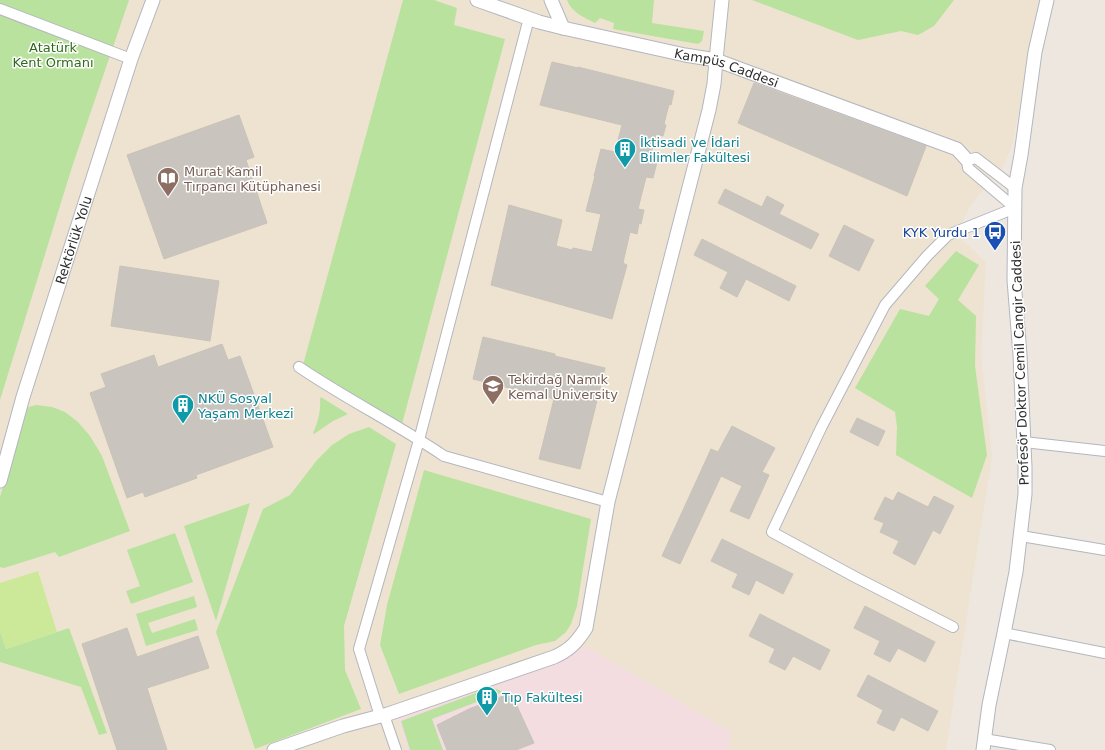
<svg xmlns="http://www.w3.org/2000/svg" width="1105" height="750" font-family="'DejaVu Sans',sans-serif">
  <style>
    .education { fill: #eee3d0 }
    .medical { fill: #f3dde0 }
    .green { fill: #b9e29e }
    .pitch { fill: #cce99a }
    .building { fill: #c9c5be; stroke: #c9c2b9 }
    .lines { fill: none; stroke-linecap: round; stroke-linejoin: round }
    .minor-casing { stroke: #b3b6bf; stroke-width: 12 }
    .tertiary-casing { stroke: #b3b6bf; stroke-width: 15 }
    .minor { stroke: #fff; stroke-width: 10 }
    .tertiary { stroke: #fff; stroke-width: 13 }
    .labels { text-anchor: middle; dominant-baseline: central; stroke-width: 3; stroke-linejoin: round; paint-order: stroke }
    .park-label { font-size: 13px; fill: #31691d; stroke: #fff }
    .street-label { font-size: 13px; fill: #2c2c2c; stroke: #fff }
    .culture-label { font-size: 13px; fill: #0d838f; stroke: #fff; text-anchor: start }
    .education-label { font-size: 13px; fill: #785e54; stroke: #fff; text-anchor: start }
    .transit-label { font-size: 13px; fill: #164399; stroke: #fff; text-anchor: end }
  </style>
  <rect width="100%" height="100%" fill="#ede7df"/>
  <path class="education" d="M0,0H1039L1033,26L1013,143L1002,169L972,203L954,238L962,240L986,262L981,356L992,456L946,750H0Z"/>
  <path class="medical" d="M587,647L731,732L728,750H407L398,719Z"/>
  <g class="green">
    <path d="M0,0H129L72,167L0,400Z"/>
    <path d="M403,0H434L457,8L454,25L505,39L402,424L303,365Z"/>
    <path d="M567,0H654L652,23L704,31L702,41L698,44L613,29L614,23L600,18L595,23C585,18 571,12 567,0Z"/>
    <path d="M752,0H954L934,26L918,35L901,31L858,40Z"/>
    <path d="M956,251L979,265L958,300L976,316L975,366L987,455L972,498L896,455L897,427L895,412L855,388L900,309L929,316L939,299L925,286Z"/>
    <path d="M321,397L348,414L333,421L314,434L313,433C318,422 321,411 320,399Z"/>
    <path d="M36,405L52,407L65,412L78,422L90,436L102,456L130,531L59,557L55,552L4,568L0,567V497L25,408Z"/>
    <path d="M369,427L396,444L344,626L345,670L361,709L255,749L216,632L263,509L290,495L317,460L332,445L349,434Z"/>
    <path d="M424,470L591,519L577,606L571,624L566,632L555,641L536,645L399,694L380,645L387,605Z"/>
    <path d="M250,503L216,621L184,526Z"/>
    <path d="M175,533L193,582L131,604L126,591L140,586L127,550Z"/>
    <path d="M194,596L197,607L148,623L152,633L195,619L198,630L146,646L136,614Z"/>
    <path d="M69,628L107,733L99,735L81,687L0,662V631L6,649Z"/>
    <path d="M492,687L503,692L432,719L443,750H410L401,721Z"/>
  </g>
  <path class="pitch" d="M38,571L57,632L6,649L0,631V583Z"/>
  <g class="building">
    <path d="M552,62L578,68V67L674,91L671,105L669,104L664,124L666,125L663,136L656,134L649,160L657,162L653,178L646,177L638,209L644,210L641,224L639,223L637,234L630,232L623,263L627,265L612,319L491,285L509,205L562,220L556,246L572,250L573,248L592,252L601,214L586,211L595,176H594L601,149L615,152L622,125L540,105Z"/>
    <path d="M754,83L926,146L907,196L738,123Z"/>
    <path d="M239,115L254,157L246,160L267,223L164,259L127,155Z"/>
    <path d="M725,189L762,207L767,196L784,205L779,214L819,234L811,249L718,203Z"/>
    <path d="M844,225L874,240L859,271L829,256Z"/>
    <path d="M702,239L796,286L789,301L746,279L737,297L720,288L728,272L694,255Z"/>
    <path d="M120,266L219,281L210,341L111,326Z"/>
    <path d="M483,337L555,354V356L605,368L580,469L539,459L554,399L473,379Z"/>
    <path d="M222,344L228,360L240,356L273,447L196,475L197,478L145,497L143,492L127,498L90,393L106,387L101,374L154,355L158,367Z"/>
    <path d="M857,418L885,431L878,446L850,432Z"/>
    <path d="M732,426L775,448L762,472L769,475L749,519L730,511L742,486L721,476L680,564L662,556L711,449L718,452Z"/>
    <path d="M898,492L928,507L934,496L954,506L940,534L933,530L915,565L893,553L899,541L880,532L884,523L874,519L885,497L893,501Z"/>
    <path d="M722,539L793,574L783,594L756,580L749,595L732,587L738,574L711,561Z"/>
    <path d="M865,606L935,642L925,662L898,648L890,662L874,654L880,641L854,628Z"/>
    <path d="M760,614L830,650L820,670L793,656L785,670L769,662L775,649L749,636Z"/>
    <path d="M127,628L137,657L198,636L209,668L147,688L167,750H117L82,644Z"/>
    <path d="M868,675L938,711L928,731L901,717L894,731L877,723L883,710L857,696Z"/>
    <path d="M511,693L534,743L516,750H447L437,725L469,709Z"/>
  </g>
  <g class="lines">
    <g class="minor-casing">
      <g id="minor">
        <path d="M0,9L131,59"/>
        <path d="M299,367C346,399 397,424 444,456L608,502"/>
        <path d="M1024,442L1105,451"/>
        <path d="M1021,536L1105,550"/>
        <path d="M953,627L857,578L772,532L821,428L885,305L927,256L948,235L1015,208L968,168L967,160L976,158L1015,188"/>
        <path d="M1004,633L1105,653"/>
        <path d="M384,715L396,750"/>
        <path d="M380,716L359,649L419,440L529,18"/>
        <path d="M984,739L1050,750"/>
      </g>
    </g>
    <g class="tertiary-casing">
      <g id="tertiary">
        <path id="s1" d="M477,0L539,22L563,28L685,55L716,60L751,73L957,149L967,160"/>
        <path d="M551,0L563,28"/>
        <path id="s2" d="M0,481L23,397L131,59L153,0"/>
        <path d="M274,750L343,726L388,714L554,657C570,650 577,642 586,628L608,502L709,110L714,84L716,60L722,0"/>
        <path d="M983,750L989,705L1004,633L1016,572L1025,494V467L1020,355L1014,280L1015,188L1021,155L1035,52L1047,0"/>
      </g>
    </g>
    <use href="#minor" class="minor"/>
    <use href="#tertiary" class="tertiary"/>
  </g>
  <defs>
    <g id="building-pin" transform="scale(1.15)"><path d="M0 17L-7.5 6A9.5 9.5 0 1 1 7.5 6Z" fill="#0f9aa8" stroke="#fff"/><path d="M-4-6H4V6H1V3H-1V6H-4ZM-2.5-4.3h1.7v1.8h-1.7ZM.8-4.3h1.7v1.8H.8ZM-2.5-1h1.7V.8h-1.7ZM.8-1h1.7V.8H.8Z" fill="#fff"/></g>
    <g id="library-pin" transform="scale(1.15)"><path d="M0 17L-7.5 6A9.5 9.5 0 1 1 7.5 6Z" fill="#8d6e63" stroke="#fff"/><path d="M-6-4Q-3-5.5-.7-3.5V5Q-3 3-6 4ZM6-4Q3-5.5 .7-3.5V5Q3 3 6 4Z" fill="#fff"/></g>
    <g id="bus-pin" transform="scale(1.15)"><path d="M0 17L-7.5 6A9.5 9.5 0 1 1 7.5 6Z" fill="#1a4fb4" stroke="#fff"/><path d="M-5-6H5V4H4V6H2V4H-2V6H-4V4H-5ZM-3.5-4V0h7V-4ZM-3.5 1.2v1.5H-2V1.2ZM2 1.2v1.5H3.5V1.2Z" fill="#fff"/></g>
    <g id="university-pin" transform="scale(1.15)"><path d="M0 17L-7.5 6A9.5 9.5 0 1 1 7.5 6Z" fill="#8d6e63" stroke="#fff"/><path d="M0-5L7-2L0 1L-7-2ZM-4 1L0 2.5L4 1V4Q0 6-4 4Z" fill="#fff"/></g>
  </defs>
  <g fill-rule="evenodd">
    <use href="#building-pin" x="625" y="149"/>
    <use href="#library-pin" x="168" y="178"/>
    <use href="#bus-pin" x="995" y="232"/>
    <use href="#university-pin" x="493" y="386"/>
    <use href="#building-pin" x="183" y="405"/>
    <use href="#building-pin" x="487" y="697"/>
  </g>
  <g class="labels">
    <g class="park-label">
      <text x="53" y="47">Atatürk<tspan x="53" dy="15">Kent Ormanı</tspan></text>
    </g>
    <g class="street-label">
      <text stroke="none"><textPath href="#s1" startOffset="259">Kampüs Caddesi</textPath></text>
      <text stroke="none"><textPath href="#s2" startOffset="252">Rektörlük Yolu</textPath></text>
      <text transform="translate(1020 363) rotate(-92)">Profesör Doktor Cemil Cangir Caddesi</text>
    </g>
    <g class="culture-label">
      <text x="640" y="142">İktisadi ve İdari<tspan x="640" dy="15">Bilimler Fakültesi</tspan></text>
      <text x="198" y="398">NKÜ Sosyal<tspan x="198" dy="15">Yaşam Merkezi</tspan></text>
      <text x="502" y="697">Tıp Fakültesi</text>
    </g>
    <g class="education-label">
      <text x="184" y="171">Murat Kamil<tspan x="184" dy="15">Tırpancı Kütüphanesi</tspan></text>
      <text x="508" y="379">Tekirdağ Namık<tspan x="508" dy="15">Kemal University</tspan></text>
    </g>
    <g class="transit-label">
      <text x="980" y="232">KYK Yurdu 1</text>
    </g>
  </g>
</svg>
